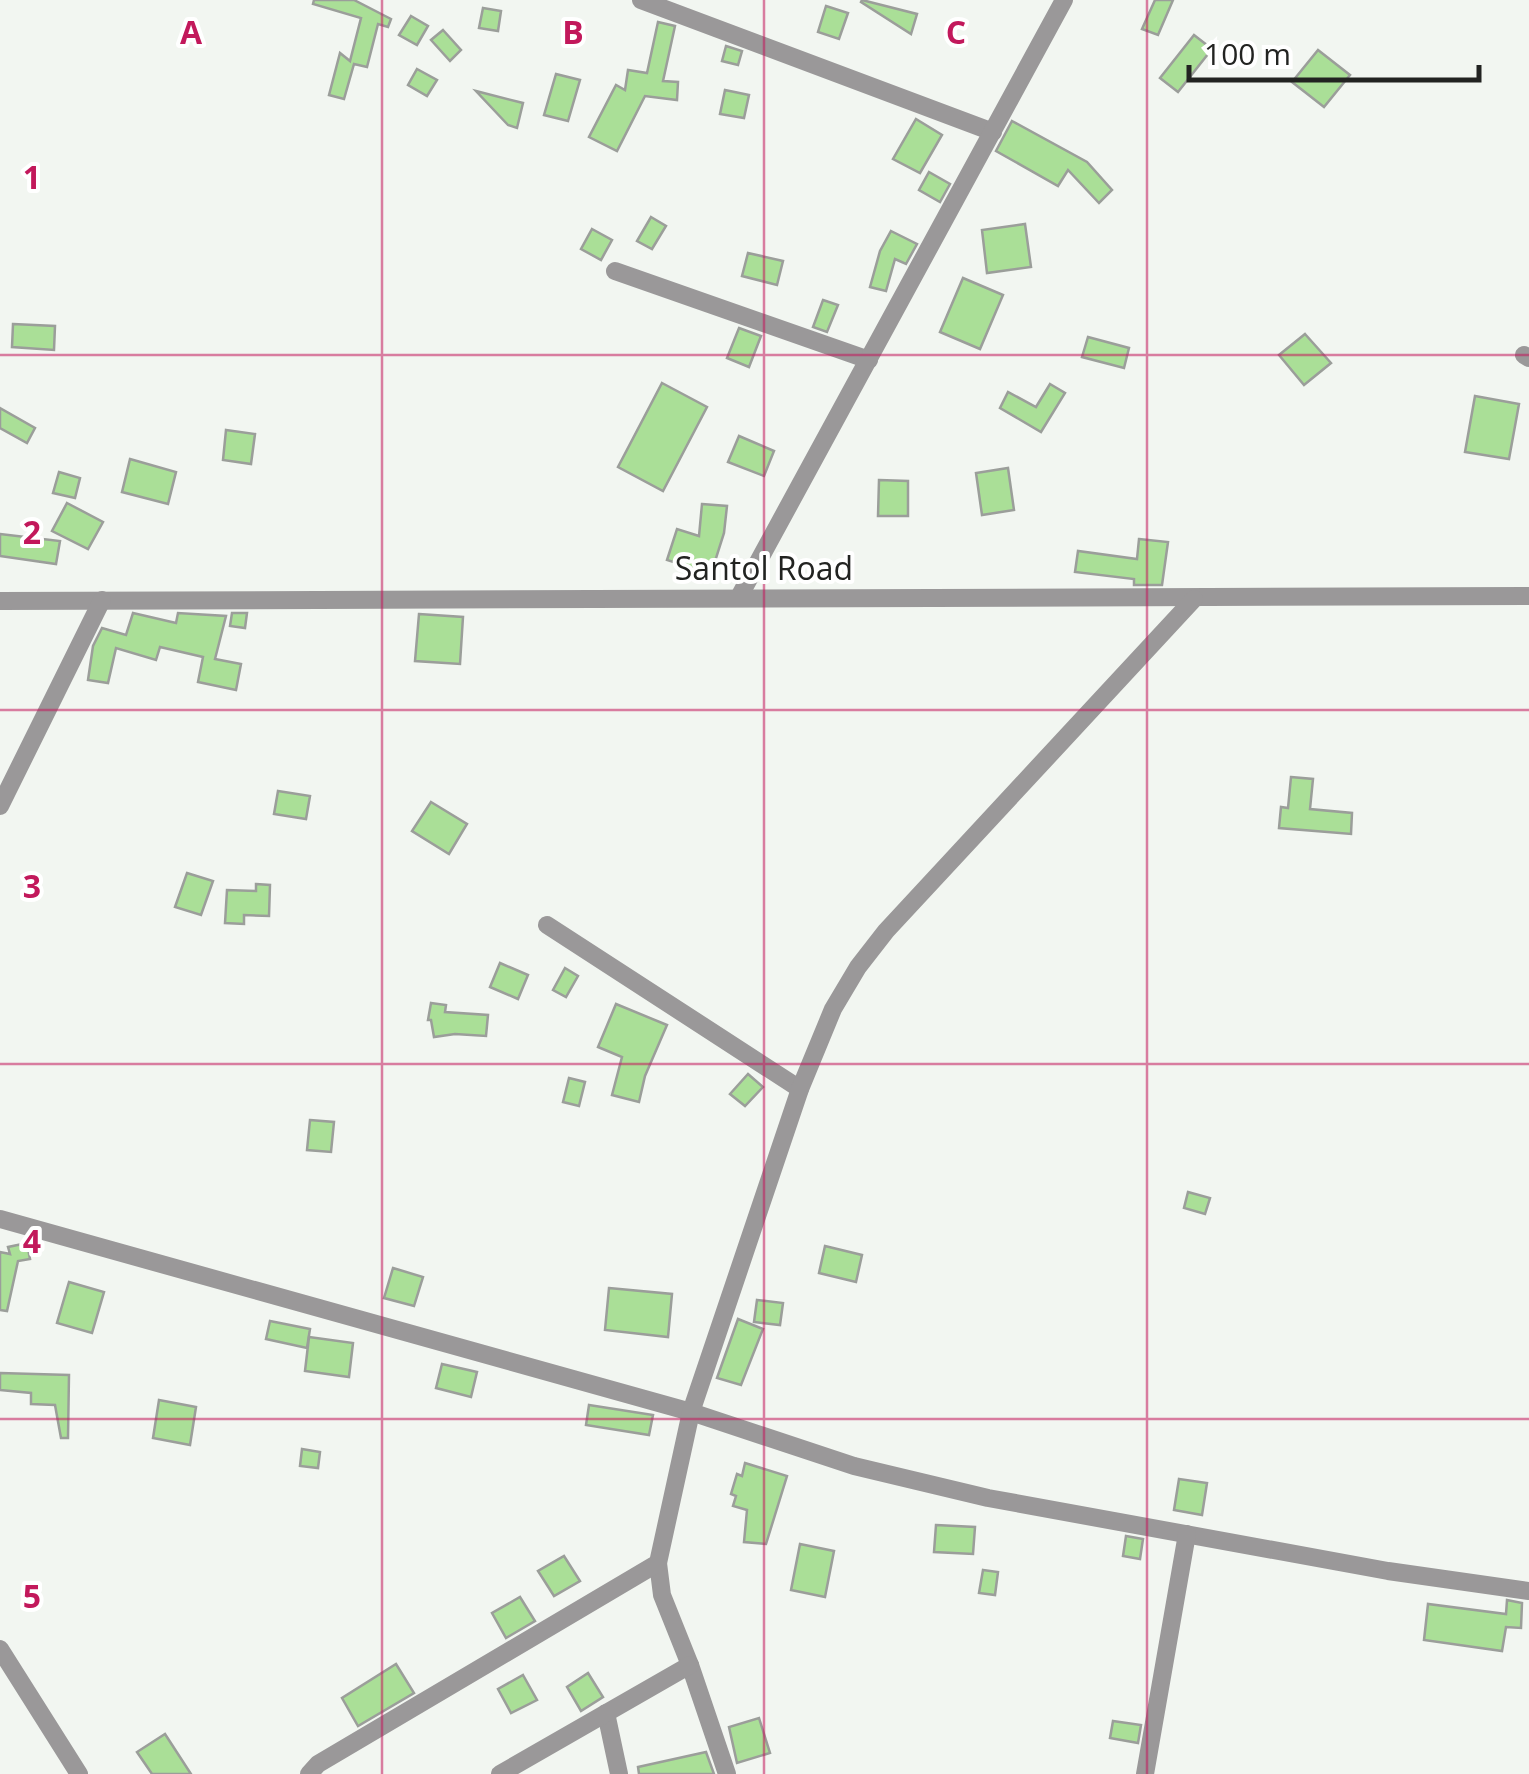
<svg xmlns="http://www.w3.org/2000/svg" width="1529" height="1774" font-family="'Open Sans',sans-serif">
  <style>
    .building { fill: #aadf97; stroke: #9b9e9a; stroke-width: 2.5 }
    .lines { fill: none; stroke-linecap: round; stroke-linejoin: round }
    .minor { stroke: #9a9899; stroke-width: 18 }
    .grid { fill: none; stroke: #c2185b; stroke-width: 2.5; stroke-opacity: 0.55 }
    .labels { text-anchor: middle; dominant-baseline: central; stroke-width: 8; stroke-linejoin: round; paint-order: stroke }
    .street-label { font-size: 32px; fill: #222321; stroke: #fff }
    .grid-label { font-size: 32px; text-anchor: middle; font-weight: bold; fill: #c2185b; stroke: #fff; stroke-width: 8; stroke-linejoin: round; paint-order: stroke }
  </style>
  <rect width="100%" height="100%" fill="#f2f6f1"/>
  <g class="building">
    <path d="M314,0H354L391,19L388,27L378,24L367,67L354,64L344,99L329,95L340,53L350,61L361,18L313,4Z"/>
    <path d="M862,0L917,14L911,34L861,2Z"/>
    <path d="M1155,0H1173L1158,35L1142,29Z"/>
    <path d="M826,6L848,13L839,39L818,32Z"/>
    <path d="M483,8L501,11L498,31L479,28Z"/>
    <path d="M411,16L428,26L417,45L399,35Z"/>
    <path d="M658,22L675,26L663,81L678,82L677,100L645,96L617,151L589,137L616,85L625,90L628,70L647,73Z"/>
    <path d="M443,30L461,50L450,61L431,40Z"/>
    <path d="M1194,35L1212,49L1178,92L1160,78Z"/>
    <path d="M726,46L742,51L738,65L722,61Z"/>
    <path d="M1318,50L1350,75L1324,107L1292,82Z"/>
    <path d="M417,69L437,80L427,96L408,85Z"/>
    <path d="M556,74L580,80L568,121L544,115Z"/>
    <path d="M725,90L749,95L744,118L720,114Z"/>
    <path d="M476,91L523,103L517,128L508,125Z"/>
    <path d="M916,119L942,135L920,173L893,159Z"/>
    <path d="M1012,121L1087,162L1112,190L1099,203L1068,170L1058,186L996,151Z"/>
    <path d="M929,172L950,184L940,202L919,190Z"/>
    <path d="M651,217L666,226L652,249L637,241Z"/>
    <path d="M1025,224L1031,267L987,273L982,230Z"/>
    <path d="M592,229L612,240L601,260L581,249Z"/>
    <path d="M891,231L917,244L906,264L895,259L886,291L870,287L880,251Z"/>
    <path d="M748,253L783,261L777,285L742,276Z"/>
    <path d="M963,278L1003,295L980,349L940,332Z"/>
    <path d="M823,300L838,305L827,332L813,327Z"/>
    <path d="M13,324L55,326L54,350L12,347Z"/>
    <path d="M739,328L761,336L749,367L727,358Z"/>
    <path d="M1305,334L1331,363L1304,385L1279,355Z"/>
    <path d="M1088,337L1129,348L1124,368L1082,357Z"/>
    <path d="M662,383L707,407L663,491L618,467Z"/>
    <path d="M1050,384L1065,393L1041,432L1000,408L1008,392L1036,407Z"/>
    <path d="M1475,396L1519,404L1509,459L1465,452Z"/>
    <path d="M0,408L35,428L27,443L0,428Z"/>
    <path d="M226,430L255,434L251,464L223,460Z"/>
    <path d="M739,436L774,451L764,476L728,462Z"/>
    <path d="M130,459L176,472L168,504L122,492Z"/>
    <path d="M1008,468L1014,510L982,515L976,473Z"/>
    <path d="M59,472L80,478L75,498L53,493Z"/>
    <path d="M879,480L908,481V516H878Z"/>
    <path d="M67,503L103,522L88,549L52,531Z"/>
    <path d="M702,504L727,506L724,533L711,574L667,560L677,529L699,536Z"/>
    <path d="M0,534L60,541L56,564L0,556Z"/>
    <path d="M1139,539L1168,542L1162,585H1134V579L1075,572L1078,551L1137,559Z"/>
    <path d="M133,613L176,623L178,613L226,616L215,659L241,664L236,690L198,682L203,657L160,647L156,660L116,648L108,683L88,680L93,646L102,628L126,635Z"/>
    <path d="M232,613H247L245,628L230,626Z"/>
    <path d="M419,614L463,617L460,664L415,661Z"/>
    <path d="M1291,777L1313,779L1310,809L1352,813L1351,834L1279,828L1281,807L1288,808Z"/>
    <path d="M278,791L310,796L306,819L274,814Z"/>
    <path d="M431,802L467,824L449,854L412,831Z"/>
    <path d="M187,873L213,881L201,915L175,907Z"/>
    <path d="M256,884L270,885L269,916L244,915V924L225,923L227,890L256,891Z"/>
    <path d="M500,963L528,975L518,999L490,987Z"/>
    <path d="M565,968L578,976L566,997L553,990Z"/>
    <path d="M431,1003L446,1005L445,1012L488,1015L486,1036L455,1034L434,1037L431,1020H428Z"/>
    <path d="M616,1004L667,1025L645,1076L639,1102L612,1095L622,1057L598,1047Z"/>
    <path d="M748,1074L763,1087L745,1106L730,1094Z"/>
    <path d="M569,1078L585,1082L579,1106L563,1102Z"/>
    <path d="M310,1120L334,1122L331,1152L307,1150Z"/>
    <path d="M1188,1192L1210,1198L1205,1214L1184,1208Z"/>
    <path d="M27,1243L30,1259L18,1261L7,1311L0,1310V1252L10,1254L8,1247Z"/>
    <path d="M825,1246L862,1255L856,1282L819,1273Z"/>
    <path d="M393,1268L423,1277L414,1306L384,1298Z"/>
    <path d="M69,1282L104,1292L92,1333L57,1323Z"/>
    <path d="M609,1288L672,1294L668,1337L605,1330Z"/>
    <path d="M757,1300L783,1303L780,1325L754,1322Z"/>
    <path d="M738,1319L763,1329L741,1385L717,1378Z"/>
    <path d="M270,1321L310,1329L307,1348L266,1339Z"/>
    <path d="M309,1337L353,1343L349,1377L305,1371Z"/>
    <path d="M442,1364L477,1372L471,1397L436,1388Z"/>
    <path d="M0,1373L69,1375L68,1438H61L55,1405L31,1404V1393L0,1390Z"/>
    <path d="M159,1400L196,1407L190,1445L153,1438Z"/>
    <path d="M589,1405L653,1415L649,1435L586,1425Z"/>
    <path d="M302,1449L320,1452L318,1468L300,1466Z"/>
    <path d="M745,1463L787,1476L766,1544L744,1542L747,1510L733,1506L736,1496L731,1494L737,1474L742,1476Z"/>
    <path d="M1179,1479L1207,1483L1202,1515L1174,1510Z"/>
    <path d="M936,1525L975,1527L973,1554L934,1552Z"/>
    <path d="M1126,1536L1143,1539L1140,1559L1123,1556Z"/>
    <path d="M800,1544L834,1551L825,1597L791,1590Z"/>
    <path d="M564,1556L580,1581L554,1596L538,1571Z"/>
    <path d="M983,1570L998,1572L995,1595L979,1593Z"/>
    <path d="M520,1597L535,1621L506,1638L492,1613Z"/>
    <path d="M1507,1600L1522,1603L1521,1628L1506,1627L1502,1651L1424,1640L1428,1604L1506,1614Z"/>
    <path d="M396,1664L414,1693L358,1726L342,1698Z"/>
    <path d="M588,1673L603,1697L581,1711L567,1687Z"/>
    <path d="M523,1675L537,1700L511,1713L498,1689Z"/>
    <path d="M759,1718L770,1753L737,1763L729,1727Z"/>
    <path d="M1113,1721L1141,1725L1138,1743L1110,1738Z"/>
    <path d="M165,1734L191,1774H152L137,1752Z"/>
    <path d="M706,1752L714,1774H639L638,1767Z"/>
  </g>
  <g class="lines">
    <g class="minor">
      <path d="M641,0L993,132"/>
      <path d="M615,271L869,360"/>
      <path d="M1524,355L1529,358"/>
      <path d="M739,597L1064,0"/>
      <path d="M0,601L1529,596"/>
      <path d="M0,806L102,600"/>
      <path d="M547,925L800,1089"/>
      <path d="M0,1219L691,1412L854,1466L988,1498L1388,1571L1529,1591"/>
      <path d="M658,1563L662,1595L690,1665L727,1774"/>
      <path d="M0,1649L79,1774"/>
      <path d="M606,1713L619,1774"/>
      <path d="M309,1774L318,1764L658,1563L691,1412L800,1089L833,1009L858,967L886,931L1194,599"/>
      <path d="M500,1774L690,1665"/>
      <path d="M1145,1774L1187,1534"/>
    </g>
  </g>
  <path class="grid" d="M382,0V1774M764,0V1774M1147,0V1774M0,355H1529M0,710H1529M0,1064H1529M0,1419H1529"/>
  <g class="labels">
    <g class="street-label">
      <text x="764" y="567">Santol Road</text>
    </g>
  </g>
  <g class="grid-label">
    <text x="191" y="44">A</text>
    <text x="573" y="44">B</text>
    <text x="956" y="44">C</text>
    <text x="32" y="189">1</text>
    <text x="32" y="544">2</text>
    <text x="32" y="898">3</text>
    <text x="32" y="1253">4</text>
    <text x="32" y="1608">5</text>
  </g>
  <path d="M1189 65v15h290v-15" fill="none" stroke="#222321" stroke-width="5"/>
  <text x="1204" y="65" font-size="30" fill="#222321" stroke="#ffffff" stroke-width="8" paint-order="stroke">100 m</text>
</svg>
